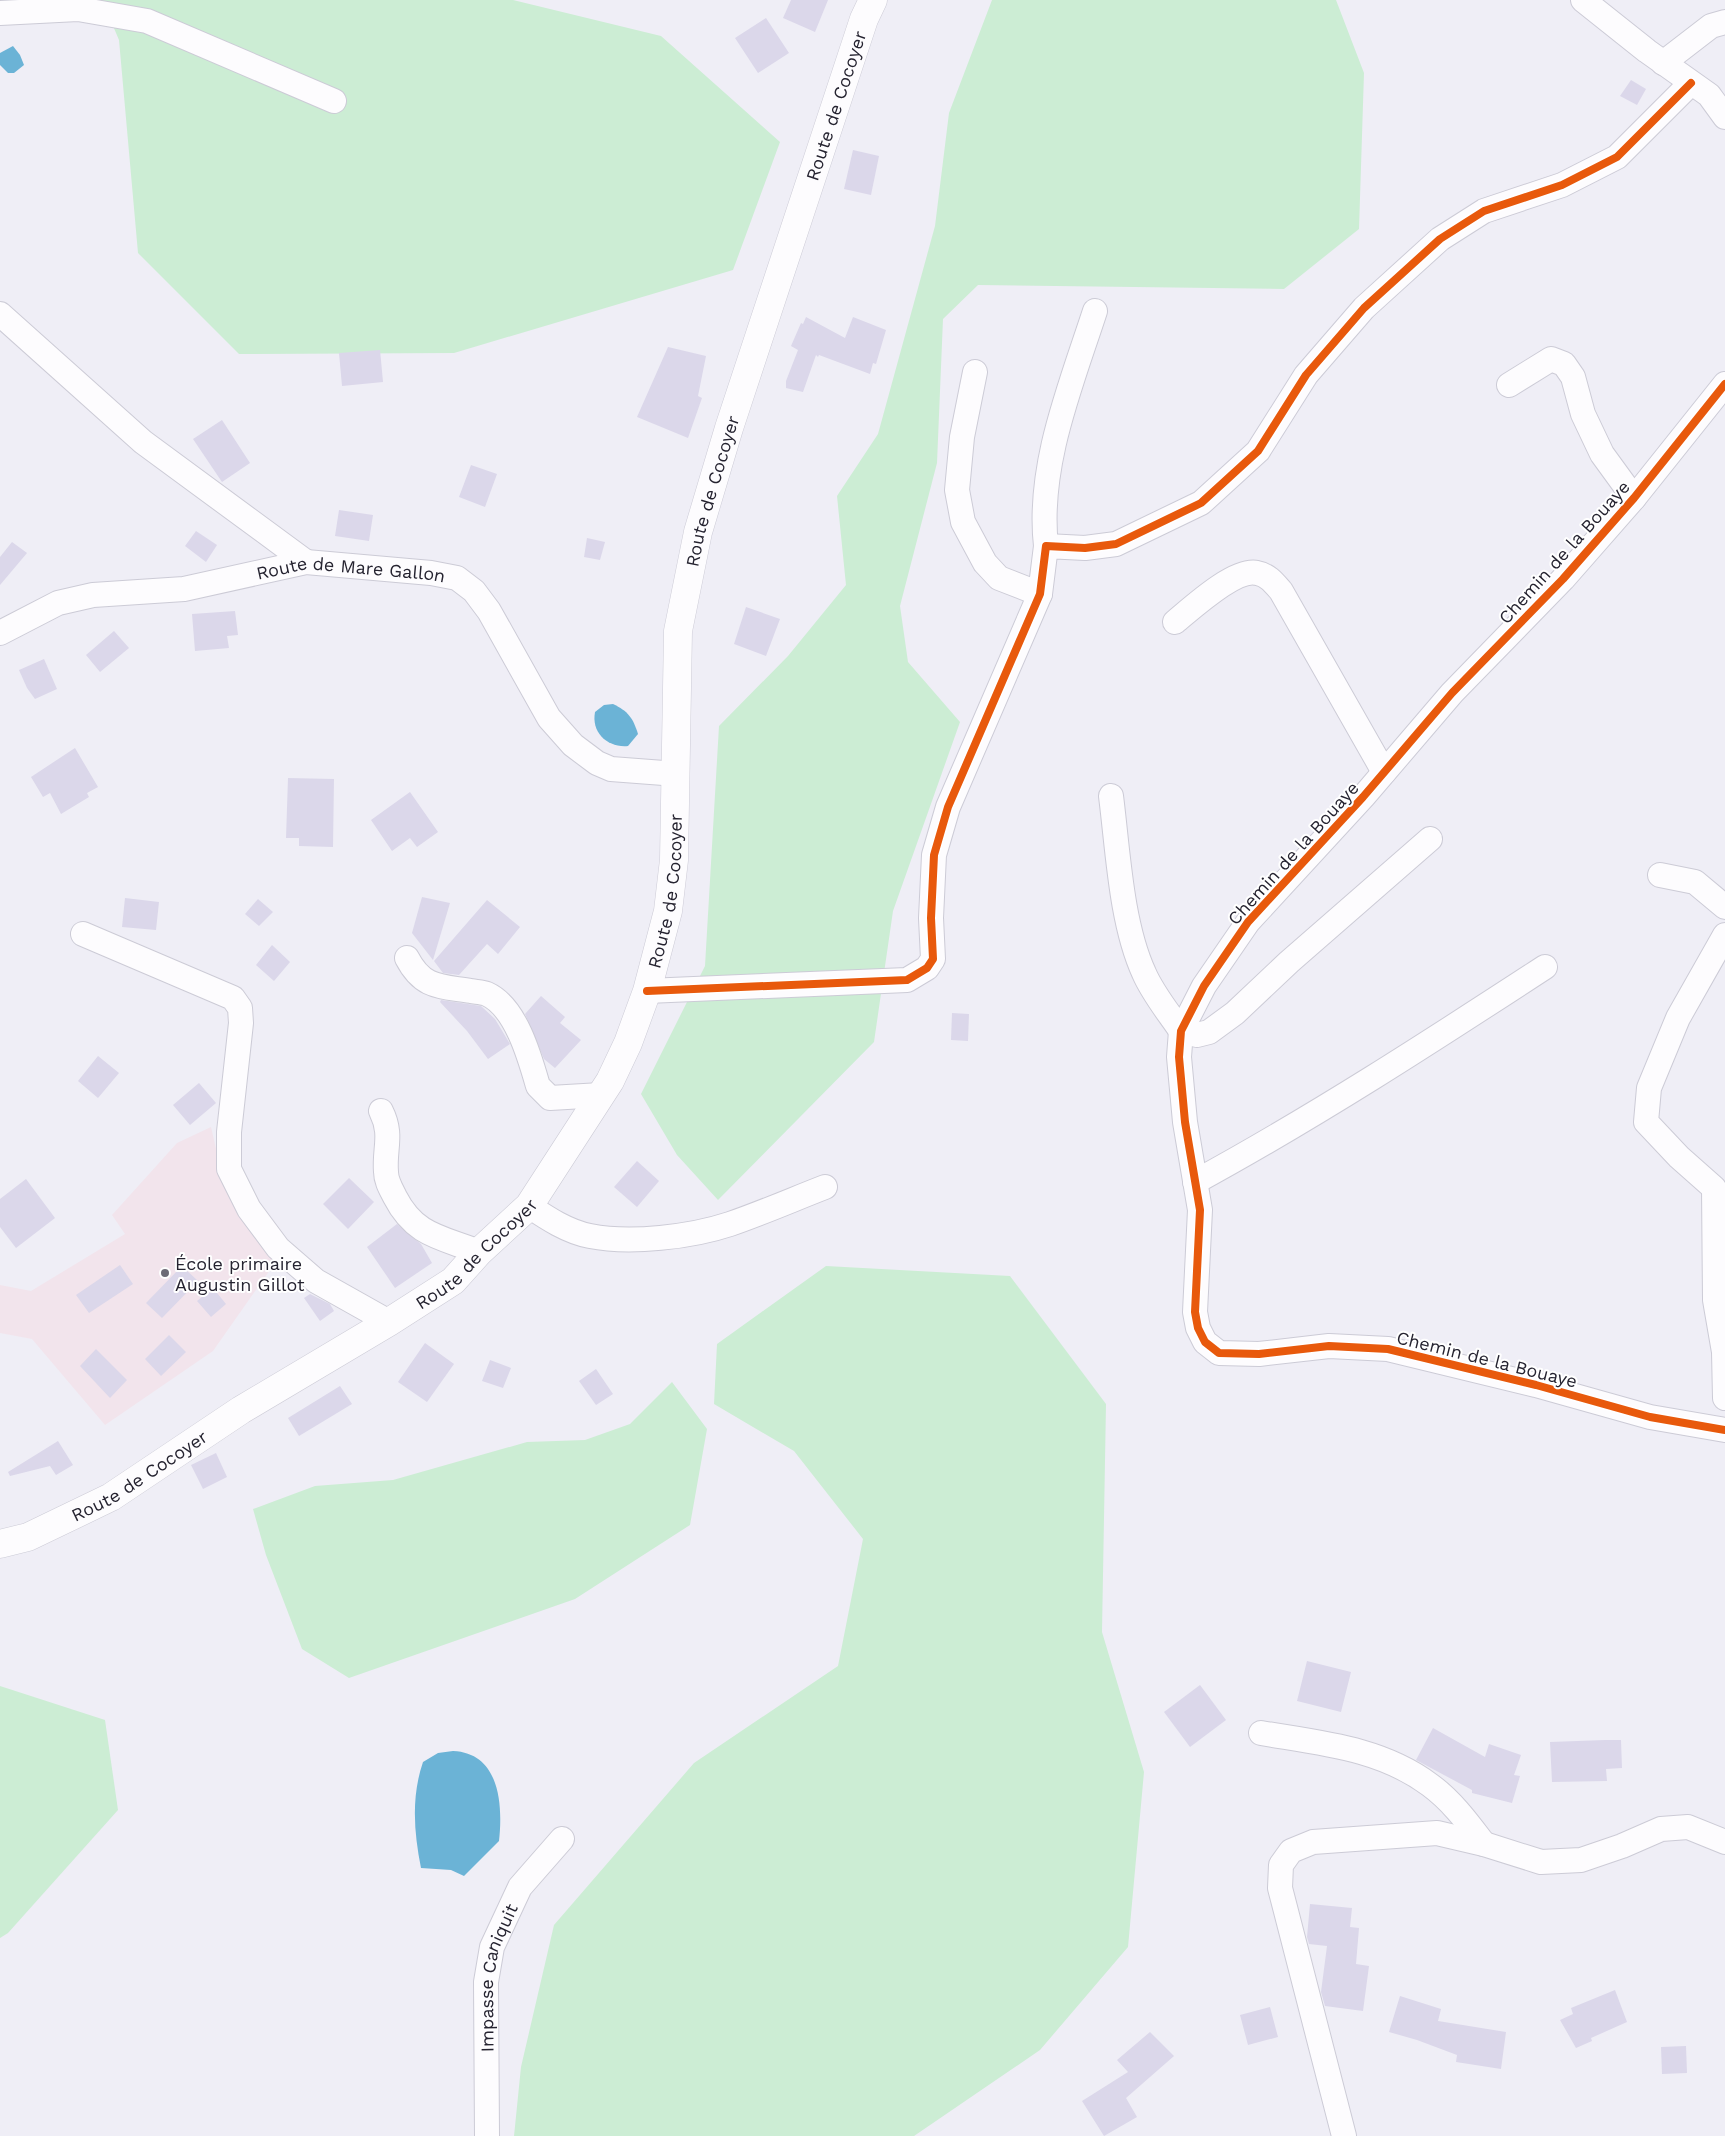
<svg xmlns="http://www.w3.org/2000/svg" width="1725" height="2136" font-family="'Work Sans',sans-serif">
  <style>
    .education { fill: #f2e4ec }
    .green { fill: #ccedd4 }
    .water { fill: #6bb3d6 }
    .building { fill: #dbd7ea }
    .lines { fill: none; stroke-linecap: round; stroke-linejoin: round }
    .minor-casing { stroke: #cccbd6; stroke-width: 26 }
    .major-casing { stroke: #cccbd6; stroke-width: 29 }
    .minor { stroke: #fdfcfe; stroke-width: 24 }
    .major { stroke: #fdfcfe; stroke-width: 28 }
    .cycleway-casing { stroke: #fff; stroke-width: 11 }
    .cycleway { stroke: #e8590c; stroke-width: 8 }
    .poi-dot { fill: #6c6a75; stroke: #fff; stroke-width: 2 }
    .labels { text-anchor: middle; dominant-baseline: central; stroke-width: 4; stroke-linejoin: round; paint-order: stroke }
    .street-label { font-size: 18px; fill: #252330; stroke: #fff }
    .poi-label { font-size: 18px; fill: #252330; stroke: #fff; text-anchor: start }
  </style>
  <rect width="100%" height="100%" fill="#efeef6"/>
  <path class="education" d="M211,1127L221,1170L277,1260L213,1351L105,1425L32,1339L0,1333V1285L31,1291L125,1234L112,1215L177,1143Z"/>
  <g class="green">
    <path d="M102,0H513L661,36L780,142L733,270L454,353L239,354L138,253L119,40Z"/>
    <path d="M992,0H1336L1364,73L1359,229L1284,289L978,285L943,319L937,463L900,606L908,662L960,722L893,911L874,1042L718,1200L677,1155L641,1094L705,966L719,726L788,656L846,585L837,496L878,434L935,226L949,113Z"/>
    <path d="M826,1266L1010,1276L1106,1404L1102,1632L1144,1772L1128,1947L1040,2050L914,2136H514L521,2067L554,1925L694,1763L838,1666L863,1539L794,1451L714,1404L717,1344Z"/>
    <path d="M672,1382L707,1429L690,1525L575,1599L349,1678L302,1649L266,1555L253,1509L315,1486L393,1480L527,1442L585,1440L630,1424Z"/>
    <path d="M0,1686L105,1720L118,1810L8,1933L0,1938Z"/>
  </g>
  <g class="water">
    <path d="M13,46L20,55L24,65L14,73H8L0,65V53Z"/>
    <path d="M613,704C628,711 633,718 638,734L628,746C608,748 591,733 595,712L604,705Z"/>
    <path d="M453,1751C500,1753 503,1805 499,1841L464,1876L451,1870L421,1868C414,1833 411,1797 423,1762L438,1753Z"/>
  </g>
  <g class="building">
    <path d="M791,0H828L815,32L783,18Z"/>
    <path d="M766,18L789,53L758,73L735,38Z"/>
    <path d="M1631,80L1646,89L1637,105L1620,96Z"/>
    <path d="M853,150L879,156L871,195L844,189Z"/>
    <path d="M806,317L845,338L853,317L886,330L876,364L873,363L870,374L819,355L818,357L816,355L803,392L786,388V381L798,350L791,346L801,323L803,324Z"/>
    <path d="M668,347L706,356L698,396L702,398L688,438L637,417Z"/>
    <path d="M380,350L383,382L342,386L339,353Z"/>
    <path d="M222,420L250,463L222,482L193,439Z"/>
    <path d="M471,465L497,474L485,507L459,497Z"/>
    <path d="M339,510L373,515L369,541L335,536Z"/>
    <path d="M196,531L217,545L206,562L185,546Z"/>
    <path d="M587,538L605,542L600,560L584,557Z"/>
    <path d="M12,542L27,553L0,585V557Z"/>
    <path d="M746,607L780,619L766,656L734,644Z"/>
    <path d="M235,611L238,635L227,636L229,648L195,651L192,614Z"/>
    <path d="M114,631L129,648L100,672L86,655Z"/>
    <path d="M44,659L57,689L35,699L27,688L19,670Z"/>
    <path d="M75,748L98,787L87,793L89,797L61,814L50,793L43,797L31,777Z"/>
    <path d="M288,778L334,779L333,847L299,846V838H286Z"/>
    <path d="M410,792L438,832L417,847L410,838L392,851L371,820Z"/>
    <path d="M422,897L450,903L433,960L412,933Z"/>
    <path d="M125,898L159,902L156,930L122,927Z"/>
    <path d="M258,899L273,912L259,926L245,914Z"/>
    <path d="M487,900L520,927L498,954L487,944L459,975L443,973L434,961Z"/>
    <path d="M272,945L290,962L274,981L256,965Z"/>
    <path d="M541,996L565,1017L560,1023L581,1040L555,1068L544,1059L525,1014Z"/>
    <path d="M441,1000L481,1006L495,1019L510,1044L488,1059L467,1031L440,1002Z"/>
    <path d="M952,1013L969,1014L968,1041L951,1040Z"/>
    <path d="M98,1056L119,1073L98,1098L78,1081Z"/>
    <path d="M199,1083L216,1103L190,1125L173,1105Z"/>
    <path d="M637,1161L659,1181L637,1207L614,1187Z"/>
    <path d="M349,1178L374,1202L348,1229L323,1204Z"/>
    <path d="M26,1179L55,1218L16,1248L0,1227V1199Z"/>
    <path d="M397,1224L421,1244L432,1263L395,1288L367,1247Z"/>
    <path d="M120,1265L133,1284L89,1313L76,1295Z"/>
    <path d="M182,1266L198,1281L162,1318L146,1303Z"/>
    <path d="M213,1288L226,1304L211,1317L197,1301Z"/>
    <path d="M310,1294L330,1304L334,1311L320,1321L304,1298Z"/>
    <path d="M169,1335L186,1352L161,1376L145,1359Z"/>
    <path d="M425,1343L454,1364L427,1402L398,1382Z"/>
    <path d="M96,1349L127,1380L110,1398L80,1366Z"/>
    <path d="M490,1360L511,1368L503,1388L482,1381Z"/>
    <path d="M596,1369L613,1394L596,1405L579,1381Z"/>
    <path d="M340,1386L352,1404L299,1436L288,1418Z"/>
    <path d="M58,1441L73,1465L56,1475L50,1466L10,1476L8,1472Z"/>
    <path d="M216,1453L227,1477L203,1489L191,1465Z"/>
    <path d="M1307,1661L1351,1672L1341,1712L1297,1701Z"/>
    <path d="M1200,1685L1226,1720L1190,1747L1164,1712Z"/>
    <path d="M1433,1728L1485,1757L1489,1744L1521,1755L1514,1775L1520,1776L1512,1803L1472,1793V1790L1416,1760Z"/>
    <path d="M1605,1740H1621L1622,1768L1606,1769L1607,1781L1552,1782L1550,1742Z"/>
    <path d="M1310,1904L1352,1908L1350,1927L1359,1928L1356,1964L1369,1966L1363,2011L1325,2006L1321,1992L1327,1946L1309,1944L1307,1937Z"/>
    <path d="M1615,1990L1627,2022L1591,2038L1592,2041L1576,2048L1560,2020L1573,2014L1571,2008Z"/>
    <path d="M1400,1996L1441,2009L1438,2021L1506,2032L1501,2069L1456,2062L1457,2055L1417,2040L1389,2032Z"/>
    <path d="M1270,2007L1278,2037L1248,2045L1240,2015Z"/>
    <path d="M1150,2032L1174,2056L1126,2098L1137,2117L1104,2136L1082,2101L1128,2072L1117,2060Z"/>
    <path d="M1686,2046L1687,2073L1662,2074L1661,2047Z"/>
  </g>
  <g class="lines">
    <g class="minor-casing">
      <g id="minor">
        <path d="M1583,0L1647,51L1709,95L1725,117"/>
        <path d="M0,13L78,9L147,21L334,101"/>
        <path d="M1663,63L1711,26L1725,22"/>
        <path d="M0,314L143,442L306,562"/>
        <path d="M975,372L962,437L957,490L963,522L985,563L999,578L1040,594"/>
        <path d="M1725,384L1634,498L1563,579L1452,693L1363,797L1248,922L1204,986L1181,1031L1179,1057L1185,1122L1200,1210L1195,1312L1198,1328L1205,1342L1219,1353L1259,1354L1329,1346L1388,1349L1536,1385L1650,1417L1725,1430"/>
        <path d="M1509,385L1551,359L1564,364L1573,377L1583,414L1602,454L1634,498"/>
        <path d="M1046,546C1037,466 1071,385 1095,311"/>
        <path d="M1175,622C1192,608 1235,568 1257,573C1268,575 1274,583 1281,591L1384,772"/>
        <path id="s1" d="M0,633L58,603L93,595L184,589L306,562L431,573L457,578L474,591L489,611L549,718L573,745L597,763L611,769L677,774"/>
        <path d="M1111,796C1118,851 1121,923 1144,973C1153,994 1169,1013 1181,1031L1197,1035L1209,1032L1235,1013L1289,962L1430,839"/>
        <path d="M1660,875L1695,882L1725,907"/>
        <path d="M83,934L233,998L240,1008L241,1023L229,1132V1169L249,1209L278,1248L316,1281L389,1322"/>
        <path d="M1725,935L1678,1018L1649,1088L1646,1122L1679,1157L1714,1188L1715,1300L1724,1352L1725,1398"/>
        <path d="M407,958C423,989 441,986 471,991C476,992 482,992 487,994C516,1007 530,1058 538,1086L550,1098L601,1095"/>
        <path d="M647,991L907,980L927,968L933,959L931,918L934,855L948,807L1040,594L1046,546L1085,548L1116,544L1201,503L1258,451L1306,375L1364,308L1440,239L1484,211L1562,185L1617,157L1691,83"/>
        <path d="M381,1111C393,1135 384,1148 386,1172C386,1181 391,1189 395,1197C415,1236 441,1237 479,1252"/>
        <path d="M1195,1182C1316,1116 1430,1042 1545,967"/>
        <path d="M529,1206C547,1218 568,1232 590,1236C630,1244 691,1237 730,1224C762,1213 794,1199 825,1187"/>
        <path d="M1261,1733C1320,1743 1381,1748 1430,1785C1452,1801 1468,1823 1484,1844"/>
        <path id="s2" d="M487,2136L486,1982L492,1947L520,1887L562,1839"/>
        <path d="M1344,2136L1280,1888L1281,1865L1291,1851L1313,1842L1437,1833L1484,1844L1541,1862L1581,1860L1622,1846L1661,1829L1688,1827L1725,1842"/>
      </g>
    </g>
    <g class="major-casing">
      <g id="major">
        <path id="s3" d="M0,1544L28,1537L111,1497L241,1410L389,1322L453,1281L479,1252L529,1206L610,1081L628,1043L647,991L668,911L674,860L678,631L698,532L729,428L864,19L873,0"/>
      </g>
    </g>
    <use href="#minor" class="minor"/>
    <use href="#major" class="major"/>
    <g class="cycleway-casing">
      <g id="cycleway">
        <path d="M1725,384L1634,498L1563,579L1452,693L1363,797L1248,922L1204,986L1181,1031L1179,1057L1185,1122L1200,1210L1195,1312L1198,1328L1205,1342L1219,1353L1259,1354L1329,1346L1388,1349L1536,1385L1650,1417L1725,1430"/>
        <path d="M647,991L907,980L927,968L933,959L931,918L934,855L948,807L1040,594L1046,546L1085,548L1116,544L1201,503L1258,451L1306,375L1364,308L1440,239L1484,211L1562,185L1617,157L1691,83"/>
      </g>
    </g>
    <use href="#cycleway" class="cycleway"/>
  </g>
  <circle class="poi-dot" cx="165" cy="1273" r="5"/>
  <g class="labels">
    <g class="street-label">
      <text stroke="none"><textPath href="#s3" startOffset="1791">Route de Cocoyer</textPath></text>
      <text stroke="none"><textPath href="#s3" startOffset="1386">Route de Cocoyer</textPath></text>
      <text transform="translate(1564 552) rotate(-48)">Chemin de la Bouaye</text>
      <text stroke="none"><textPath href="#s1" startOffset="362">Route de Mare Gallon</textPath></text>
      <text transform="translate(1293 853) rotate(-48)">Chemin de la Bouaye</text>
      <text stroke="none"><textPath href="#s3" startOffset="981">Route de Cocoyer</textPath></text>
      <text stroke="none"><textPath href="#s3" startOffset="561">Route de Cocoyer</textPath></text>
      <text transform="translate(1487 1359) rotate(14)">Chemin de la Bouaye</text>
      <text stroke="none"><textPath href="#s3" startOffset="156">Route de Cocoyer</textPath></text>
      <text stroke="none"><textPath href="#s2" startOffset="160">Impasse Caniquit</textPath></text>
    </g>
    <g class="poi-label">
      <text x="175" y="1263">École primaire<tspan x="175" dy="21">Augustin Gillot</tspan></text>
    </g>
  </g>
</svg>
